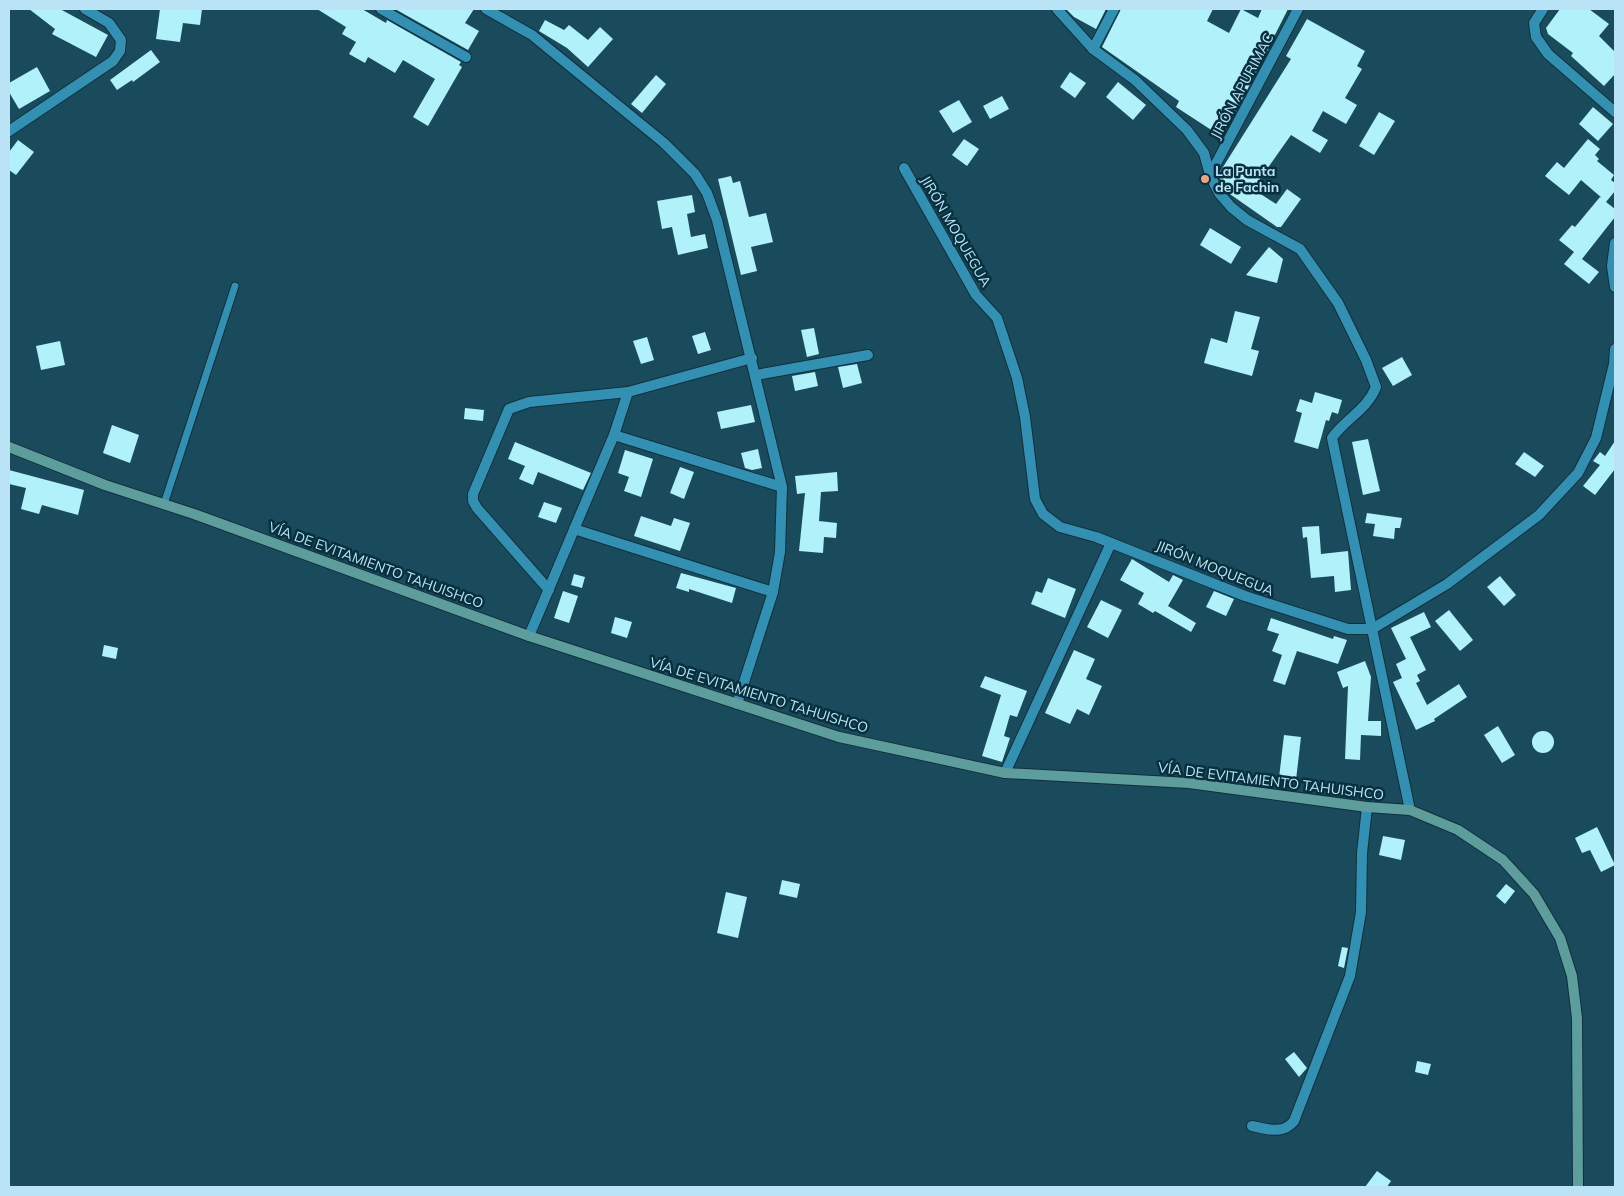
<svg xmlns="http://www.w3.org/2000/svg" width="1624" height="1196" font-family="Mulish,sans-serif">
  <style>
    .building { fill: #b0f1fa }
    .lines { fill: none; stroke-linecap: round; stroke-linejoin: round }
    .service-casing { stroke: #122f3a; stroke-width: 9 }
    .minor-casing { stroke: #122f3a; stroke-width: 12 }
    .secondary-casing { stroke: #122f3a; stroke-width: 12 }
    .service { stroke: #3290b2; stroke-width: 7 }
    .minor { stroke: #3290b2; stroke-width: 10 }
    .secondary { stroke: #5d9d9b; stroke-width: 10 }
    .poi-dot { fill: #f1a17b; stroke: #07303e; stroke-width: 2 }
    .labels { text-anchor: middle; dominant-baseline: central; stroke-width: 5; stroke-linejoin: round; paint-order: stroke }
    .street-label { font-size: 14px; fill: #bae4f6; stroke: #07303e }
    .poi-label { font-size: 14px; font-weight: bold; fill: #bae4f6; stroke: #07303e; text-anchor: start }
  </style>
  <rect width="100%" height="100%" fill="#1a4b5d"/>
  <g class="building">
    <path d="M29,9H60L108,35L96,57L52,34L55,29Z"/>
    <path d="M160,9H202L200,25L183,23L180,42L156,39Z"/>
    <path d="M317,9H362L386,23L387,20L461,62L459,65L462,67L428,126L413,117L435,79L403,60L395,73L368,57L365,63L349,54L356,42L342,34L346,27Z"/>
    <path d="M395,9H474L465,23L479,31L468,50Z"/>
    <path d="M1066,9H1106L1096,29L1074,17Z"/>
    <path d="M1121,9H1213L1207,21L1229,33L1241,9L1258,18L1262,9H1288L1245,94L1219,135L1176,107L1179,101L1102,47Z"/>
    <path d="M1560,9H1589L1609,24L1599,36L1615,52V74L1604,86L1571,56L1573,53L1548,34L1546,28Z"/>
    <path d="M1307,19L1365,51L1357,66L1362,69L1345,98L1357,105L1346,124L1323,111L1312,131L1328,140L1320,153L1291,135L1253,189L1276,204L1287,189L1301,199L1281,227H1277L1227,192L1218,175L1291,59L1286,56Z"/>
    <path d="M545,20L564,30L569,25L588,40L600,27L613,39L588,67L567,48L539,31Z"/>
    <path d="M151,50L160,62L133,82L132,80L117,90L110,80Z"/>
    <path d="M37,67L50,91L19,109L9,92V83Z"/>
    <path d="M1070,72L1086,83L1075,98L1060,87Z"/>
    <path d="M656,75L666,84L642,113L631,104Z"/>
    <path d="M1118,82L1146,105L1133,120L1106,97Z"/>
    <path d="M1002,96L1009,109L990,119L983,106Z"/>
    <path d="M959,100L972,122L953,133L939,111Z"/>
    <path d="M1593,107L1613,124L1598,141L1579,124Z"/>
    <path d="M1379,112L1395,121L1374,155L1359,146Z"/>
    <path d="M964,139L979,149L967,166L952,155Z"/>
    <path d="M1588,139L1600,149L1595,155L1599,159L1597,161L1614,175L1611,180L1615,183V191L1606,202L1615,209V217L1582,259L1599,272L1589,284L1564,264L1574,252L1559,240L1572,225L1575,227L1600,197L1602,198L1581,180L1569,195L1545,176L1557,162L1564,168Z"/>
    <path d="M18,140L34,152L16,175L9,170V152Z"/>
    <path d="M731,176L733,183L740,181L749,217L766,213L773,242L751,247L757,271L741,275L718,179Z"/>
    <path d="M692,195L695,212L687,214L691,237L705,234L708,248L678,255L672,227L662,229L657,201Z"/>
    <path d="M1210,228L1241,247L1231,264L1200,245Z"/>
    <path d="M1269,247L1283,259L1277,283L1246,275Z"/>
    <path d="M1235,311L1260,317L1251,349L1259,351L1252,376L1204,363L1211,338L1227,343Z"/>
    <path d="M814,328L819,354L807,357L801,330Z"/>
    <path d="M705,332L711,350L698,354L692,336Z"/>
    <path d="M647,337L654,360L641,364L633,341Z"/>
    <path d="M60,341L65,365L41,370L36,346Z"/>
    <path d="M1402,357L1412,375L1393,386L1382,368Z"/>
    <path d="M857,364L862,383L843,388L838,367Z"/>
    <path d="M815,372L818,386L795,391L792,376Z"/>
    <path d="M1315,392L1342,400L1338,414L1332,412L1329,421L1326,420L1318,449L1294,442L1302,413L1296,411L1300,399L1312,403Z"/>
    <path d="M751,405L755,422L721,429L717,412Z"/>
    <path d="M465,408L484,410L483,421L464,419Z"/>
    <path d="M112,425L139,435L130,463L103,453Z"/>
    <path d="M1368,439L1380,491L1363,495L1352,442Z"/>
    <path d="M1615,441V469L1595,495L1583,486L1600,465L1593,461L1600,452L1605,456Z"/>
    <path d="M515,442L591,473L583,490L538,472L533,485L519,479L525,466L508,459Z"/>
    <path d="M758,449L762,468L752,470L745,468L741,453Z"/>
    <path d="M625,450L653,459L641,497L624,491L629,477L618,473Z"/>
    <path d="M1524,452L1544,466L1535,477L1515,464Z"/>
    <path d="M680,467L694,472L684,499L670,493Z"/>
    <path d="M9,470L84,490L78,515L42,505L39,514L21,509L26,488L9,484Z"/>
    <path d="M837,472L838,491L821,492L819,521L837,523L836,538L824,537L823,553L799,551L805,493L797,494L795,476Z"/>
    <path d="M544,502L562,508L556,523L538,517Z"/>
    <path d="M1367,513L1402,518L1400,528H1395L1394,539L1373,536L1375,524L1365,523Z"/>
    <path d="M641,516L671,526L674,518L690,523L680,551L634,536Z"/>
    <path d="M1319,526L1321,554L1348,551L1351,590L1335,592L1334,576L1311,578L1307,537L1303,538L1302,527Z"/>
    <path d="M1132,559L1169,582L1173,575L1183,580L1168,606L1196,623L1191,632L1155,611L1153,613L1138,604L1144,593L1120,580Z"/>
    <path d="M681,573L736,588L732,603L689,589V592L676,588Z"/>
    <path d="M574,574L585,577L582,588L571,585Z"/>
    <path d="M1500,576L1516,595L1504,606L1487,587Z"/>
    <path d="M1048,578L1076,589L1065,618L1031,604L1036,591L1042,593Z"/>
    <path d="M563,591L578,596L569,623L554,618Z"/>
    <path d="M1214,591L1234,599L1226,616L1206,607Z"/>
    <path d="M1101,600L1122,610L1108,638L1087,627Z"/>
    <path d="M1449,610L1473,640L1460,651L1435,621Z"/>
    <path d="M1424,612L1431,627L1410,637L1426,670L1417,675L1420,681L1416,683L1427,705L1459,684L1467,697L1434,719L1435,721L1416,730L1393,682L1402,678L1396,664L1406,659L1391,628Z"/>
    <path d="M615,617L632,622L627,638L611,633Z"/>
    <path d="M1271,618L1333,639L1334,636L1347,640L1338,664L1297,651L1285,685L1273,681L1282,655L1272,651L1279,634L1267,630Z"/>
    <path d="M104,645L118,648L116,659L102,656Z"/>
    <path d="M1074,650L1095,659L1086,679L1102,686L1089,715L1077,709L1070,724L1045,713Z"/>
    <path d="M1365,661L1371,677L1368,721H1381V736L1361,735L1360,760L1345,759L1348,686L1343,688L1337,672Z"/>
    <path d="M985,676L1027,691L1017,717L1010,715L1004,736L1010,738L1002,762L982,756L1001,695L980,687Z"/>
    <path d="M1498,726L1515,755L1502,763L1484,735Z"/>
    <circle cx="1543" cy="742" r="11"/>
    <path d="M1284,735L1301,737L1296,780L1279,778Z"/>
    <path d="M1597,827L1615,865L1601,872L1590,850L1582,853L1575,838Z"/>
    <path d="M1383,836L1405,840L1401,860L1379,855Z"/>
    <path d="M782,880L800,884L797,898L779,894Z"/>
    <path d="M1506,884L1515,891L1505,904L1496,896Z"/>
    <path d="M726,892L747,897L738,938L717,933Z"/>
    <path d="M1342,947L1348,948L1344,968L1338,966Z"/>
    <path d="M1294,1052L1307,1068L1299,1077L1285,1059Z"/>
    <path d="M1417,1061L1431,1064L1428,1075L1415,1072Z"/>
    <path d="M1377,1171L1391,1181L1387,1187H1365Z"/>
  </g>
  <g class="lines">
    <g class="service-casing">
      <path id="service" d="M164,504L235,286"/>
    </g>
    <g class="minor-casing">
      <g id="minor">
        <path d="M381,9L466,57"/>
        <path d="M486,9L532,35L664,143L695,174L707,193L717,220L782,487L780,552L773,592L737,704"/>
        <path d="M1057,9L1093,49L1135,80L1187,130L1204,153L1210,175L1219,193L1231,207L1247,220L1300,249L1338,303L1366,360L1376,387C1367,410 1345,419 1332,438L1410,810"/>
        <path d="M1543,9L1534,23L1536,37L1548,54L1615,112"/>
        <path d="M1093,49L1114,9"/>
        <path d="M9,131L113,61L120,51L121,40L109,23L85,9"/>
        <path d="M904,168L976,295L997,318L1017,378L1025,417L1035,499L1043,514L1060,527L1096,537L1245,596L1348,629H1372L1447,584L1539,515L1578,473L1596,438L1614,364L1615,349"/>
        <path d="M1210,175L1298,9"/>
        <path d="M1615,243L1612,266L1615,287"/>
        <path d="M756,375L868,355"/>
        <path d="M614,435L782,487"/>
        <path d="M574,529L773,592"/>
        <path d="M549,590L477,508L473,501V494L509,409L529,402L628,392"/>
        <path d="M529,636L614,435L628,392L752,358"/>
        <path d="M1005,773L1111,543"/>
        <path d="M1252,1126C1267,1129 1283,1135 1294,1121L1350,976L1361,912L1362,853L1367,807"/>
      </g>
    </g>
    <g class="secondary-casing">
      <path id="secondary" d="M9,447L105,485L194,514L529,636L839,737L1005,773L1189,783L1367,807L1410,810L1458,830L1503,860L1534,894L1560,938L1572,976L1577,1018L1578,1187"/>
    </g>
    <use href="#service" class="service"/>
    <use href="#minor" class="minor"/>
    <use href="#secondary" class="secondary"/>
  </g>
  <circle class="poi-dot" cx="1205" cy="179" r="5"/>
  <g class="labels">
    <g class="street-label">
      <text transform="translate(1242 86) rotate(-62)">JIRÓN APURIMAC</text>
      <text transform="translate(956 231) rotate(60)">JIRÓN MOQUEGUA</text>
      <text transform="translate(376 565) rotate(20)">VÍA DE EVITAMIENTO TAHUISHCO</text>
      <text transform="translate(1215 568) rotate(22)">JIRÓN MOQUEGUA</text>
      <text transform="translate(759 695) rotate(17)">VÍA DE EVITAMIENTO TAHUISHCO</text>
      <text transform="translate(1271 781) rotate(7)">VÍA DE EVITAMIENTO TAHUISHCO</text>
    </g>
    <g class="poi-label">
      <text x="1215" y="171">La Punta<tspan x="1215" dy="16">de Fachin</tspan></text>
    </g>
  </g>
  <rect width="1624" height="1196" fill="none" stroke="#bae4f6" stroke-width="20"/>
</svg>
